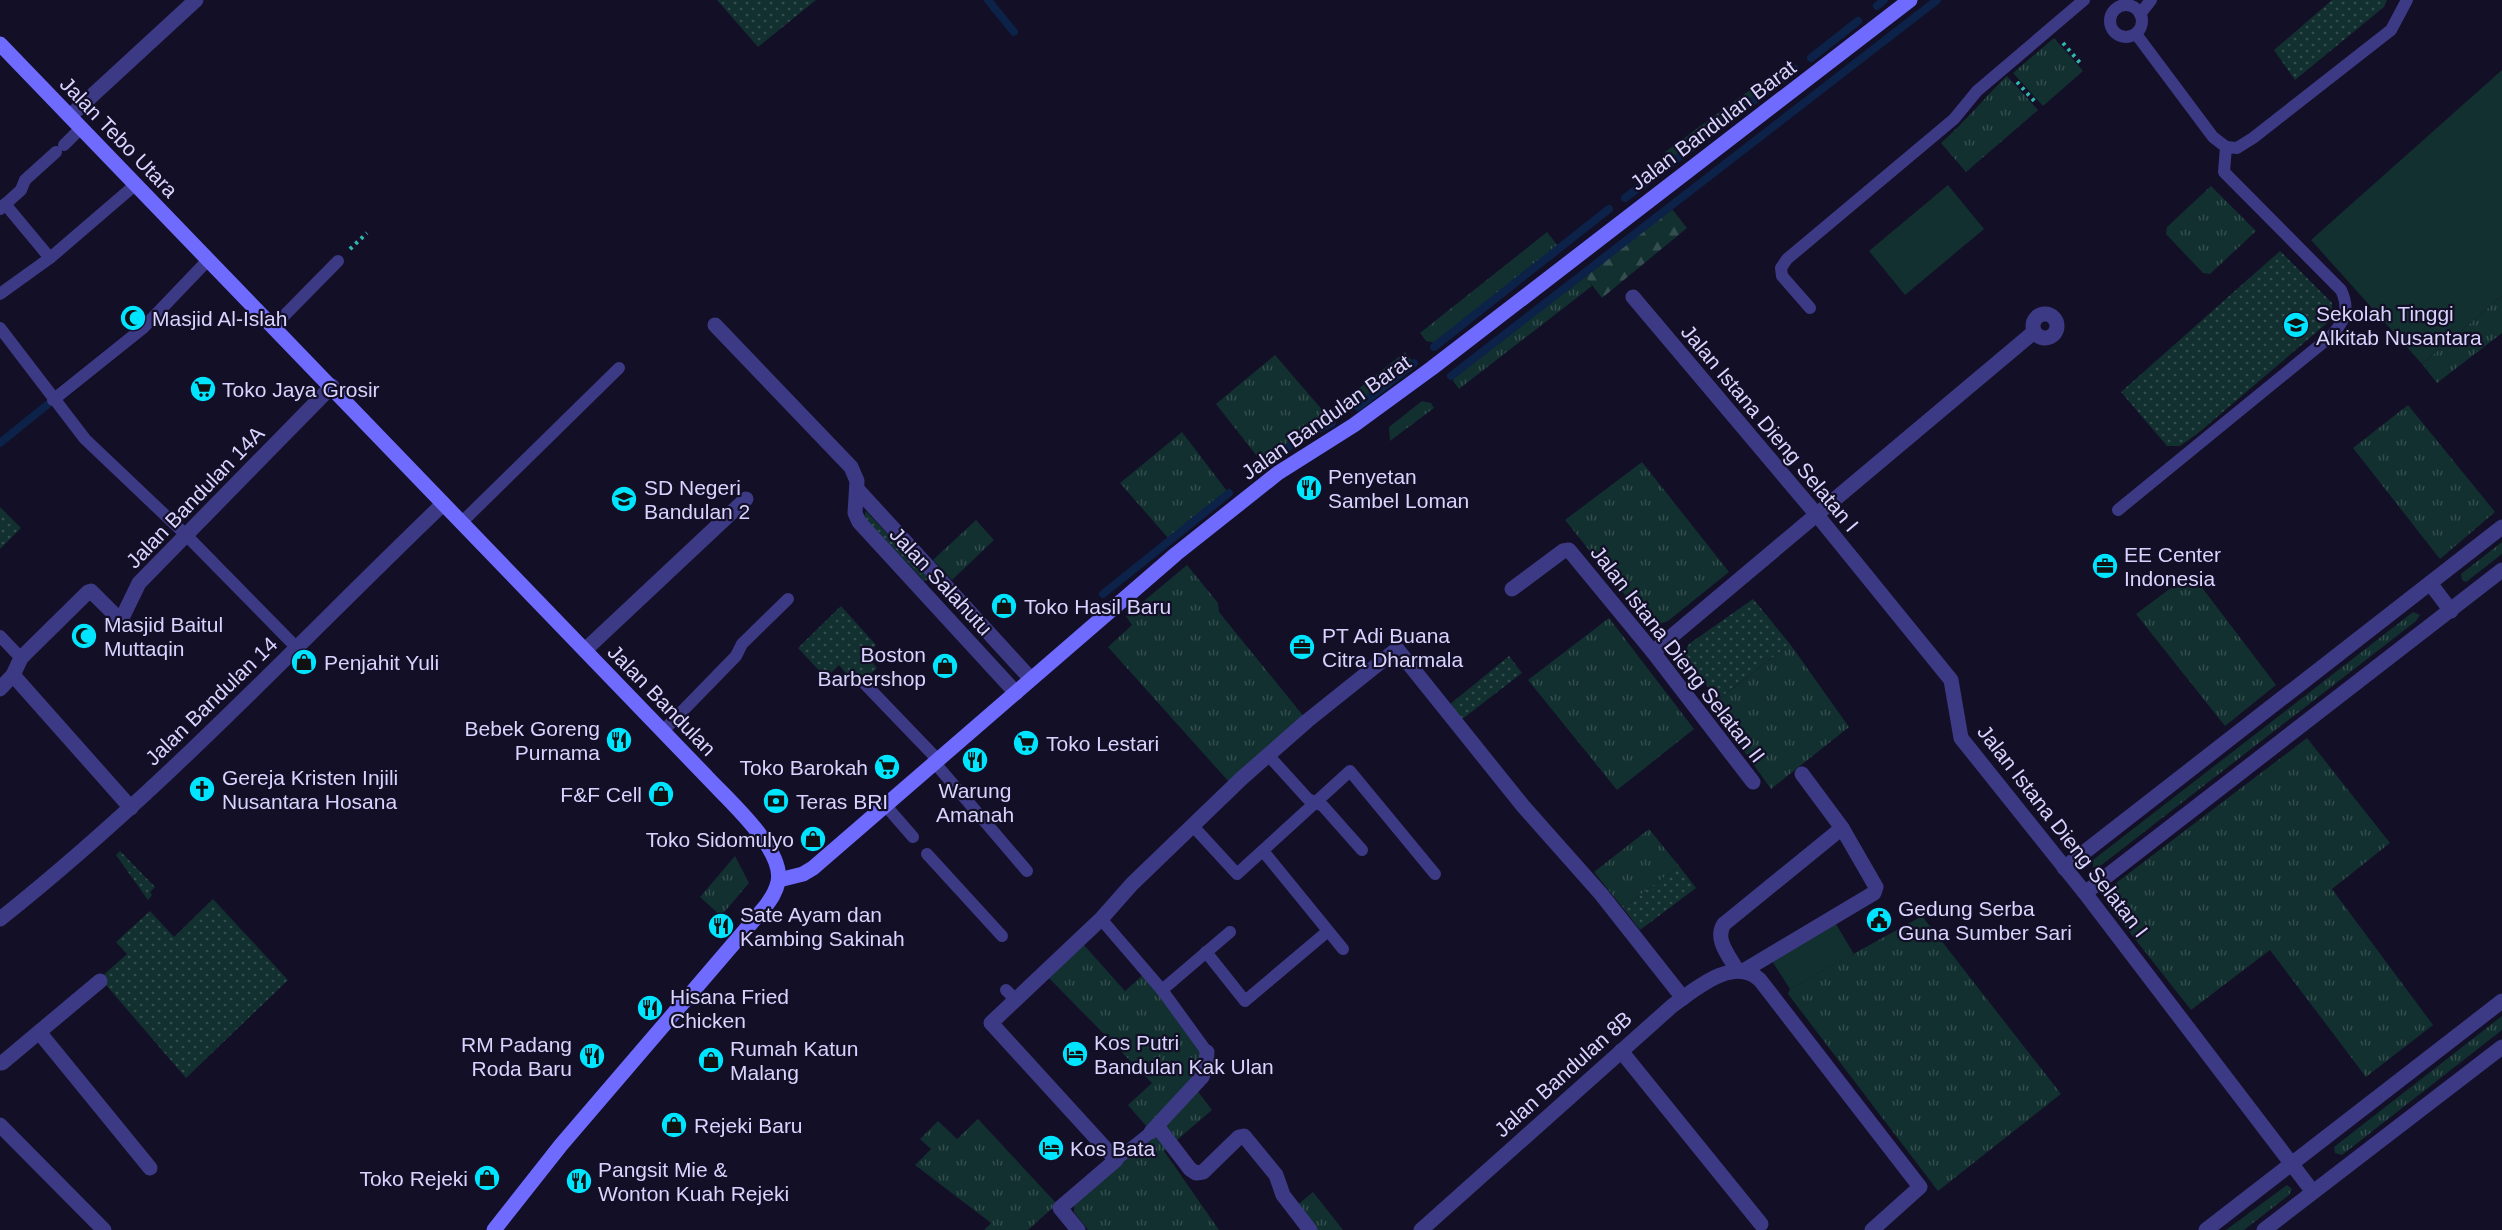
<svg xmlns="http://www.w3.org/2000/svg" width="2502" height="1230" font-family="Arial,sans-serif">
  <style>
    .grass { fill: url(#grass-tufts) }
    .forest { fill: url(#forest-firs) }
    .garden { fill: url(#garden-dots) }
    .pitch { fill: #12302f }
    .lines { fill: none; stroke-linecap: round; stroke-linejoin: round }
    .stream { stroke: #0c2248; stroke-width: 8 }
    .path { stroke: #2fb8b0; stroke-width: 4; stroke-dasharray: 3 4.5; stroke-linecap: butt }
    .lane { stroke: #3d3a85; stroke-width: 12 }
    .street { stroke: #3d3a85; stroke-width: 15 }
    .secondary { stroke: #6f6bff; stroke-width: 15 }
    .labels { text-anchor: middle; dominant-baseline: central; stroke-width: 4.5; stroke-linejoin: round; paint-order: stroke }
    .street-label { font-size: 21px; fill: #d9d4ff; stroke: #130f26 }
    .poi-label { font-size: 21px; fill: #d9d4ff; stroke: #130f26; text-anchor: start }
  </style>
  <defs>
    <pattern id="grass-tufts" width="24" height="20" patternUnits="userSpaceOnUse" patternTransform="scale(1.5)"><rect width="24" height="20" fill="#12302f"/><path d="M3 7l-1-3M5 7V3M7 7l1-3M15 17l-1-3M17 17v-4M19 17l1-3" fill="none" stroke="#344d4e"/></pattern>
    <pattern id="forest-firs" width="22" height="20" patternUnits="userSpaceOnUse" patternTransform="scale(1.5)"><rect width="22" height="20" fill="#12302f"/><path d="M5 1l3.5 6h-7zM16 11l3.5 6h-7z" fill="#344d4e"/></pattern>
    <pattern id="garden-dots" width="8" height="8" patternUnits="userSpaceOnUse" patternTransform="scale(1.5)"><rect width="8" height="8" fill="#12302f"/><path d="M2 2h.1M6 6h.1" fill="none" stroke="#344d4e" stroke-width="1.8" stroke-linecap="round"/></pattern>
  </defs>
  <rect width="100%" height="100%" fill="#130f26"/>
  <g class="grass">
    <path d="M2054,38L2083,71L2043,106L2013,73Z"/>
    <path d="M1791,60L1792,69L1673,160L1665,152Z"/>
    <path d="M2007,76L2038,110L1966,172L1941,143C1965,122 1984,98 2007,76Z"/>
    <path d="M2211,186L2256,231L2210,274L2203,273L2166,234L2167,227Z"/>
    <path d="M1547,232L1558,246L1435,343L1426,341L1420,333Z"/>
    <path d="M1585,276L1592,286L1459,389L1453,381L1454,378Z"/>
    <path d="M2502,296V333L2437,383L2422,364Z"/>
    <path d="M1405,352L1412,361L1357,404L1353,403L1348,397Z"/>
    <path d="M1275,355L1331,420L1304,433L1265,461L1260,460L1216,404Z"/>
    <path d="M1422,401L1431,403L1434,408L1390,441L1389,427Z"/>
    <path d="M2408,405L2495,512L2440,559L2353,448Z"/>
    <path d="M1182,432L1227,491L1168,538L1120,483Z"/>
    <path d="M1642,462L1729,572L1668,621C1660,624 1654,626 1646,621L1565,520Z"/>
    <path d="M976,520L994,540L952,580L933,560Z"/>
    <path d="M2502,542V554L2466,582L2462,580L2461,574Z"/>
    <path d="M1187,565L1218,603L1219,612L1305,718L1230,783L1108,647L1132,625L1126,616Z"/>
    <path d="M2191,573L2276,685L2225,726L2136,614Z"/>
    <path d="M2413,612L2420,615L2416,621L2099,867H2093V860Z"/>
    <path d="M1609,618L1694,729L1617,790L1528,680Z"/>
    <path d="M1790,644L1849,727L1771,789L1711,705Z"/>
    <path d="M2307,738L2390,843L2332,889L2433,1025L2366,1077L2270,950L2191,1010L2109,906L2106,898L2112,886Z"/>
    <path d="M1649,829L1679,866L1623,908L1594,872Z"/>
    <path d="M735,856L749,883L721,916L700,897Z"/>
    <path d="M1922,916L2061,1094L1938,1191L1788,994L1790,989Z"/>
    <path d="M1083,944L1125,991L1143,975L1222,1065L1196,1089L1212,1110L1164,1151L1219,1230H1088L1074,1212V1202L1153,1134L1128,1105L1152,1083L1047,976Z"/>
    <path d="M2502,1016V1030L2342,1155L2335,1153L2334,1147Z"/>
    <path d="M978,1119L1057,1204L1028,1230H984L991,1223L915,1165L931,1149L920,1139L938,1121L957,1139Z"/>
    <path d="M2287,1185L2292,1189L2289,1195L2244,1230H2226Z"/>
    <path d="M1313,1192L1343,1230H1314L1296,1206Z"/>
  </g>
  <path class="forest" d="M1672,209L1687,228L1602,298L1585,276Z"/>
  <g class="garden">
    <path d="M717,0H816L758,47Z"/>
    <path d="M2332,0H2387L2384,7L2295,80L2274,50Z"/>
    <path d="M2280,251L2332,303V316L2326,324L2197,434L2180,446H2167L2121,392Z"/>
    <path d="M0,507L21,528L0,549Z"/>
    <path d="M866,511L928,577L929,580L924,581L864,517Z"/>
    <path d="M1753,599L1790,644L1717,700L1684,653L1689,644Z"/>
    <path d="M841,606L876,645L866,654L877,668L857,686L839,665L826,678L798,648Z"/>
    <path d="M1509,656L1522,673L1461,720L1449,705Z"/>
    <path d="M120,851L155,887L150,892L152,895L148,900L116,855Z"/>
    <path d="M1679,866L1696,888L1640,930L1623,908Z"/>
    <path d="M213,899L288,980L186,1078L100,978L127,954L116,942L150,911L174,937Z"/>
  </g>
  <g class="pitch">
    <path d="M2502,70V296L2422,364L2311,240Z"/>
    <path d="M1948,185L1984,229L1905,295L1869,251Z"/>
    <path d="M1836,924L1854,954L1790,989L1772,961Z"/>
  </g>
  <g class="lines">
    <g class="stream">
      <path d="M988,0L1014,32"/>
      <path d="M1877,6L1884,0"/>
      <path d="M1811,58L1858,21"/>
      <path d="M1625,198L1795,69"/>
      <path d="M1434,347L1609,209"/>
      <path d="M1451,376L1937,0"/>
      <path d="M1358,407L1414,363"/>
      <path d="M0,443L47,405"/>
      <path d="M1265,464L1305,435L1332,423"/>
      <path d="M1103,594L1229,493"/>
    </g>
    <g class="path">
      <path d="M2063,43L2081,64"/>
      <path d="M2017,82L2037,104"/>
      <path d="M350,249L367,233"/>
    </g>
    <g class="lane">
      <circle cx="2126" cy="21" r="16"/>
      <path d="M2140,14L2151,0"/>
      <path d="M64,145L81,128"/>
      <path d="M2226,147L2237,148L2253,138L2391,30L2407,0"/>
      <path d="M5,204L50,258"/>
      <path d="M0,209L21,190L25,180L56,152"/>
      <path d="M0,294L50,258L135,185"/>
      <path d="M1810,308L1782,276L1781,268L1787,259L1954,119L1977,91L2084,0"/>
      <path d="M273,327L338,261"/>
      <path d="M0,328L85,439L186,535L296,647"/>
      <path d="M53,400L143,328L208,260"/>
      <path d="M2118,510L2331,336C2345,321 2350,309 2341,290L2224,172L2226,147L2213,137L2136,34"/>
      <path d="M461,523L619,368"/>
      <path d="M0,636L21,658"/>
      <path d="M864,683L938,760"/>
      <path d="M662,732L736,656L742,644L788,599"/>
      <path d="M1268,755L1308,799L1323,806L1362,850"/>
      <path d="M935,763L1027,871"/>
      <path d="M886,806L913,837"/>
      <path d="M1192,825L1237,874L1350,771L1435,874"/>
      <path d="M1263,851L1343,949"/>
      <path d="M927,854L1002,936"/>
      <path d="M1101,919L1162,990L1207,1052"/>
      <path d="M1206,952L1245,1001L1328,931"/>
      <path d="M1006,990L1015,999"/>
      <path d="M1162,990L1230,932"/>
      <path d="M1116,1160L1151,1132"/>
    </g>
    <g class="street">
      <path d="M70,116L196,0"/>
      <path d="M1633,297L1817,515L1951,680L1961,738L2085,893L2313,1192"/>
      <circle cx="2045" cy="326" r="12"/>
      <path d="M715,325L851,467L857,481L855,513L859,522L1016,693"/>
      <path d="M858,490L1031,679"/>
      <path d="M2430,583L2451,611"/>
      <path d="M1512,589L1563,551L1569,550L1653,652L1753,782"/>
      <path d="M585,650L746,499"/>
      <path d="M1653,652L2034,332"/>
      <path d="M13,675L131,808"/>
      <path d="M0,689L13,675L21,658L88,592L91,591L118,618H122L139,583L332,386"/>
      <path d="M2064,868L2502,527"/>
      <path d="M2085,893L2502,570"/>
      <path d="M0,919C159,793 297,644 443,504"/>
      <path d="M1737,970C1729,956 1714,939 1724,924L1842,828"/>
      <path d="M1745,970L1874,893L1876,887L1842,828L1802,774"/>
      <path d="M39,1032L150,1168"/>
      <path d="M1621,1051L1761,1224"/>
      <path d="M2,1063L100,981"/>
      <path d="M0,1125L104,1230"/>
      <path d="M1157,1126L1190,1169L1196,1173L1203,1172L1239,1137L1244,1136L1276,1175L1283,1195L1310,1230"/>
      <path d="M1151,1132L1202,1077L1206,1064L1207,1052"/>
      <path d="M1078,1230L1060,1208L1116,1160L991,1023L1101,919L1132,884L1242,778L1307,721L1397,649L1523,806L1601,894L1683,998"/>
      <path d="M1421,1230L1672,1006C1694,990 1734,955 1760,980L1920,1187L1872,1230"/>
      <path d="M2206,1230L2502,1001"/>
      <path d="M2264,1230L2502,1047"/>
    </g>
    <g class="secondary">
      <path d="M0,44L706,776C727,799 785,849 778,882C776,892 771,899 765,907L561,1145L494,1230"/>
      <path d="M779,880L803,874L813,868L1176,554L1278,473L1354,425L1432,368L1910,0"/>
    </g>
  </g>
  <defs>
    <g id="mosque-disc" transform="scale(1.35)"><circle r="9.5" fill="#00e5ff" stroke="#130f26"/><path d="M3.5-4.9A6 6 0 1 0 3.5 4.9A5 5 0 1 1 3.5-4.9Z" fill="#111"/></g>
    <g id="university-disc" transform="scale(1.35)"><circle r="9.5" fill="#00e5ff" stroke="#130f26"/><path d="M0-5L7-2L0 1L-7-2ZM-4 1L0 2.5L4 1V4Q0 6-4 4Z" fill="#111"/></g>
    <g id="supermarket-disc" transform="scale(1.35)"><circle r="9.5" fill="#00e5ff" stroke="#130f26"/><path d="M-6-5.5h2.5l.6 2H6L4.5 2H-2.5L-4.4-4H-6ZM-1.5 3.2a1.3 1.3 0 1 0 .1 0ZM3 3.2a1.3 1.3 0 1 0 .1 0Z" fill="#111"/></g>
    <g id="restaurant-disc" transform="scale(1.35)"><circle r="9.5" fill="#00e5ff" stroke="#130f26"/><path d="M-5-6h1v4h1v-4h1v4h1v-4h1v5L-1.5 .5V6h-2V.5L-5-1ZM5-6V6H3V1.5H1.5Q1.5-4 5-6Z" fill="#111"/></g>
    <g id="school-disc" transform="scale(1.35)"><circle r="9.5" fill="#00e5ff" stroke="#130f26"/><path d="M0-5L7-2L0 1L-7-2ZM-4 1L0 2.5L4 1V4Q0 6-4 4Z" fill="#111"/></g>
    <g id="office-disc" transform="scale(1.35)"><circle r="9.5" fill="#00e5ff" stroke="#130f26"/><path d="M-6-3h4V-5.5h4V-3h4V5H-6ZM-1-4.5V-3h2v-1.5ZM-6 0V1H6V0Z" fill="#111"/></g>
    <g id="shop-disc" transform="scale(1.35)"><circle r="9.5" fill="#00e5ff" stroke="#130f26"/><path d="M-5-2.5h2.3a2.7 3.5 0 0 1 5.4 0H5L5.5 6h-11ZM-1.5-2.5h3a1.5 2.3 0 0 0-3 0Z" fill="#111"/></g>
    <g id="church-disc" transform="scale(1.35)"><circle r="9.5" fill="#00e5ff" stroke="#130f26"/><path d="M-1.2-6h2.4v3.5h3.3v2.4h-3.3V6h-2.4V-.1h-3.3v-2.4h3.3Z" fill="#111"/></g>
    <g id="bank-disc" transform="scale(1.35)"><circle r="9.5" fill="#00e5ff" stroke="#130f26"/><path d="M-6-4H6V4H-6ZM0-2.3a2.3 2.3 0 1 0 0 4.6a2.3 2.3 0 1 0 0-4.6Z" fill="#111"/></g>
    <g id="civic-disc" transform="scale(1.35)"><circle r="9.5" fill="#00e5ff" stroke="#130f26"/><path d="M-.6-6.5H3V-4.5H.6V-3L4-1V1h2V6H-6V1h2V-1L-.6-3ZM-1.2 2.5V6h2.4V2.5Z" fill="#111"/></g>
    <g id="hotel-disc" transform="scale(1.35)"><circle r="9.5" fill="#00e5ff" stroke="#130f26"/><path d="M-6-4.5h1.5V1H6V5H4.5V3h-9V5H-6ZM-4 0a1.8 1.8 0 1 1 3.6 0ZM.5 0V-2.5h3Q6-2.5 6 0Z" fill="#111"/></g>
  </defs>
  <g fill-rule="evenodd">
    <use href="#mosque-disc" x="133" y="318"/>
    <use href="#university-disc" x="2296" y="325"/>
    <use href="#supermarket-disc" x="203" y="389"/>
    <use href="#restaurant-disc" x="1309" y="488"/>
    <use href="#school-disc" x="624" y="499"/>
    <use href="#office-disc" x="2105" y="566"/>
    <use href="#shop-disc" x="1004" y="606"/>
    <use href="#mosque-disc" x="84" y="636"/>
    <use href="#office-disc" x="1302" y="647"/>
    <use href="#shop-disc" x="304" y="662"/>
    <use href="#shop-disc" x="945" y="666"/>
    <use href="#restaurant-disc" x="619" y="740"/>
    <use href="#supermarket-disc" x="1026" y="743"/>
    <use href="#restaurant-disc" x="975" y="760"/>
    <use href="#supermarket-disc" x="887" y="767"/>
    <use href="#church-disc" x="202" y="789"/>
    <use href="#shop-disc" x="661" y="794"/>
    <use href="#bank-disc" x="776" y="801"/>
    <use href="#shop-disc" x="813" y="839"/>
    <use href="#civic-disc" x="1879" y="920"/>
    <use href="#restaurant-disc" x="721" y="926"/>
    <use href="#restaurant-disc" x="650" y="1008"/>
    <use href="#hotel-disc" x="1075" y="1054"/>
    <use href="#restaurant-disc" x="592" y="1056"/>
    <use href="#shop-disc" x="711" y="1060"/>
    <use href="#shop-disc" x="674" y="1125"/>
    <use href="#hotel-disc" x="1051" y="1148"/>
    <use href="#shop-disc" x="487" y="1178"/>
    <use href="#restaurant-disc" x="579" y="1181"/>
  </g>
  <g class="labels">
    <g class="street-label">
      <text transform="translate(1713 125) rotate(-37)">Jalan Bandulan Barat</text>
      <text transform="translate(119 137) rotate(46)">Jalan Tebo Utara</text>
      <text transform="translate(1326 417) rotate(-35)">Jalan Bandulan Barat</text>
      <text transform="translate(1770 428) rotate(50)">Jalan Istana Dieng Selatan I</text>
      <text transform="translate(195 497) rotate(-46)">Jalan Bandulan 14A</text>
      <text transform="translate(941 581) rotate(47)">Jalan Salahutu</text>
      <text transform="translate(1678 654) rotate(52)">Jalan Istana Dieng Selatan II</text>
      <text transform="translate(662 700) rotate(46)">Jalan Bandulan</text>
      <text transform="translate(211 701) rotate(-44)">Jalan Bandulan 14</text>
      <text transform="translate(2063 831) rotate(52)">Jalan Istana Dieng Selatan I</text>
      <text transform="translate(1563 1074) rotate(-42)">Jalan Bandulan 8B</text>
    </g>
    <g class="poi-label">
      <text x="2316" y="313">Sekolah Tinggi<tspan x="2316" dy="24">Alkitab Nusantara</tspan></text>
      <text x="152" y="318">Masjid Al-Islah</text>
      <text x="222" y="389">Toko Jaya Grosir</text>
      <text x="1328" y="476">Penyetan<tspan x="1328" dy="24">Sambel Loman</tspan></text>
      <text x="644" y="487">SD Negeri<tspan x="644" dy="24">Bandulan 2</tspan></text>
      <text x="2124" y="554">EE Center<tspan x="2124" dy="24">Indonesia</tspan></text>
      <text x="1024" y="606">Toko Hasil Baru</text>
      <text x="104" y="624">Masjid Baitul<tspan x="104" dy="24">Muttaqin</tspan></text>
      <text x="1322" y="635">PT Adi Buana<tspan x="1322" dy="24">Citra Dharmala</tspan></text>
      <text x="926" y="654" text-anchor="end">Boston<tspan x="926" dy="24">Barbershop</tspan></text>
      <text x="324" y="662">Penjahit Yuli</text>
      <text x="600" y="728" text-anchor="end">Bebek Goreng<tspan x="600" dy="24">Purnama</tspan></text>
      <text x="1046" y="743">Toko Lestari</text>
      <text x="868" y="767" text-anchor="end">Toko Barokah</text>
      <text x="222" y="777">Gereja Kristen Injili<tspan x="222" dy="24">Nusantara Hosana</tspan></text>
      <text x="975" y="790" text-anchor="middle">Warung<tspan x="975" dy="24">Amanah</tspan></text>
      <text x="642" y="794" text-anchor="end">F&amp;F Cell</text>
      <text x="796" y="801">Teras BRI</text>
      <text x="794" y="839" text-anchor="end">Toko Sidomulyo</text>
      <text x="1898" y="908">Gedung Serba<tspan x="1898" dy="24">Guna Sumber Sari</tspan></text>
      <text x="740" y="914">Sate Ayam dan<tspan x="740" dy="24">Kambing Sakinah</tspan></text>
      <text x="670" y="996">Hisana Fried<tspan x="670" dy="24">Chicken</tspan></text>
      <text x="1094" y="1042">Kos Putri<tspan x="1094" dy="24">Bandulan Kak Ulan</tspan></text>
      <text x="572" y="1044" text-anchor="end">RM Padang<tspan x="572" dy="24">Roda Baru</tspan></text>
      <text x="730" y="1048">Rumah Katun<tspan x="730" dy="24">Malang</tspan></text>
      <text x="694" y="1125">Rejeki Baru</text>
      <text x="1070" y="1148">Kos Bata</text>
      <text x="598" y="1169">Pangsit Mie &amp;<tspan x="598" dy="24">Wonton Kuah Rejeki</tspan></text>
      <text x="468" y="1178" text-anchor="end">Toko Rejeki</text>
    </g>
  </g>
</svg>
